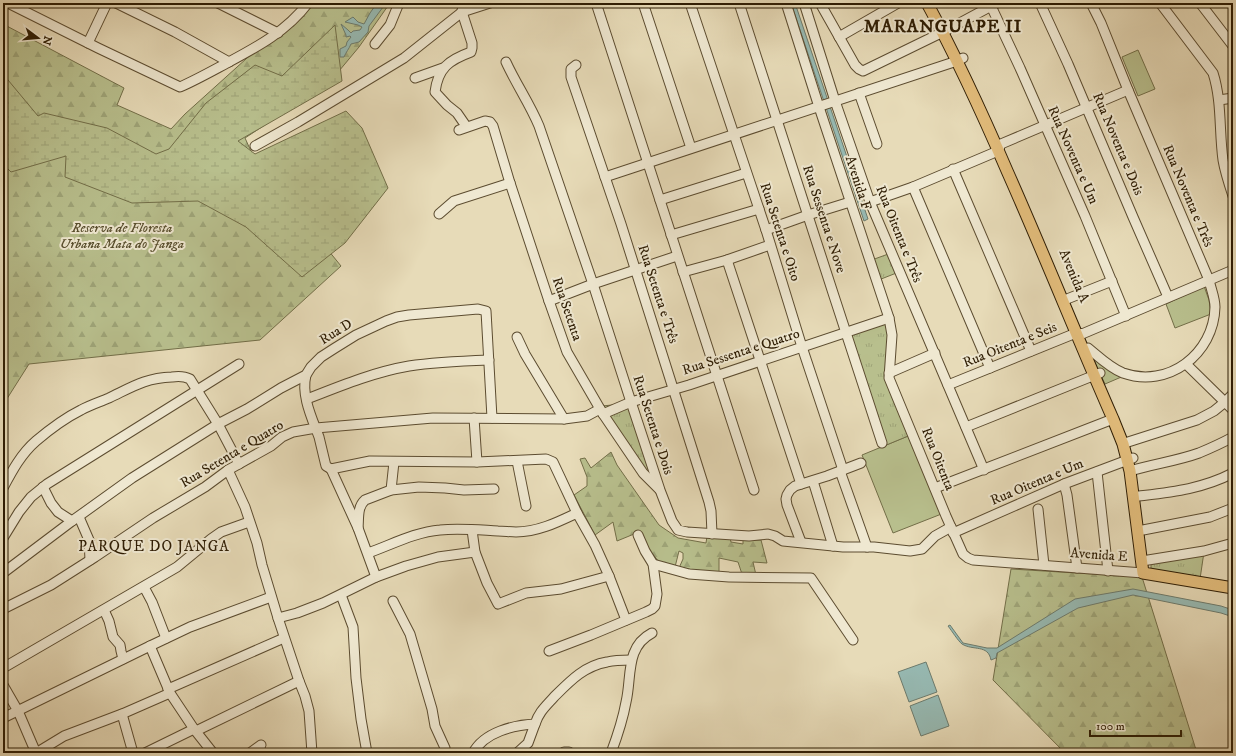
<svg xmlns="http://www.w3.org/2000/svg" width="1236" height="756" font-family="'IM FELL DW Pica',serif">
  <style>
    .grass { fill: #b8bf8d; stroke: #726e48 }
    .forest { fill: url(#forest-firs); stroke: #726e48 }
    .wetland { fill: url(#wetland-marsh); stroke: #726e48 }
    .park { fill: url(#park-tufts); stroke: #726e48 }
    .water { fill: #97bab3; stroke: #6d7b6d }
    .lines { fill: none; stroke-linecap: round; stroke-linejoin: round }
    .minor-casing { stroke: #5c4c30; stroke-width: 11 }
    .major-casing { stroke: #2d1c03; stroke-width: 13 }
    .minor { stroke: #efe8d1; stroke-width: 9 }
    .major { stroke: #e4be7c; stroke-width: 11 }
    .labels { text-anchor: middle; dominant-baseline: central; stroke-width: 4; stroke-linejoin: round; paint-order: stroke }
    .street-label { font-size: 14px; fill: #2d1c03; stroke: #efe8d1 }
    .park-label { font-size: 14px; font-style: italic; fill: #574d2c; stroke: #efe8d1 }
    .neighbourhood-label { font-size: 15px; letter-spacing: 1px; fill: #2d1c03; stroke: #efe8d1 }
    .district-label { font-size: 18px; font-weight: bold; letter-spacing: 1px; fill: #2d1c03; stroke: #efe8d1 }
  </style>
  <defs>
    <pattern id="forest-firs" width="22" height="20" patternUnits="userSpaceOnUse"><rect width="22" height="20" fill="#b8bf8d"/><path d="M5 1l3.5 6h-7zM16 11l3.5 6h-7z" fill="#9ea478"/></pattern>
    <pattern id="wetland-marsh" width="20" height="14" patternUnits="userSpaceOnUse"><rect width="20" height="14" fill="#b8bf8d"/><path d="M1 5h8M5 5V1M11 12h8M15 12V8" fill="none" stroke="#9ea478"/></pattern>
    <pattern id="park-tufts" width="24" height="20" patternUnits="userSpaceOnUse"><rect width="24" height="20" fill="#b8bf8d"/><path d="M3 7l-1-3M5 7V3M7 7l1-3M15 17l-1-3M17 17v-4M19 17l1-3" fill="none" stroke="#9ea478"/></pattern>
  </defs>
  <rect width="100%" height="100%" fill="#e7dbb8"/>
  <filter id="stains"><feTurbulence type="fractalNoise" baseFrequency=".005" numOctaves="4"/><feColorMatrix values="0 0 0 0 .2 0 0 0 0 .09 0 0 0 0 .02 0 0 0 .5 -.17"/></filter>
  <radialGradient id="worn" r=".72"><stop offset=".6" stop-color="#630" stop-opacity="0"/><stop offset="1" stop-color="#630" stop-opacity=".3"/></radialGradient>
  <g class="grass">
    <path d="M1138,50L1155,89L1138,96L1122,57Z"/>
    <path d="M1204,286L1209,300L1211,314L1175,328L1166,304Z"/>
    <path d="M913,434L944,513L893,533L862,455Z"/>
  </g>
  <g class="forest">
    <path d="M308,3H390L359,47L329,83L245,138L255,160L341,266L260,340L29,364L3,405V24L124,88L117,105L171,129L185,114Z"/>
    <path d="M611,452L617,465L659,525L678,538L706,543L707,536L730,538L731,542L743,544V540H761L767,563L753,562L756,575L742,574L738,562L719,558V573L679,568L683,559V553L679,551L675,567L660,563L650,551L639,532L617,541L613,522L595,535L574,495L587,486V477L580,459L585,458L591,468Z"/>
    <path d="M1011,569L1142,577L1197,753H1065L993,680Z"/>
  </g>
  <path class="wetland" d="M335,25L342,81L238,141L255,154L346,111L362,128L388,188L345,243L302,277L246,227L198,201L132,203L65,177L66,156L11,172L3,164V74L38,116L44,113L107,128L156,154L169,149L206,103L255,65L282,76Z"/>
  <g class="park">
    <path d="M891,253L899,272L876,281L869,261Z"/>
    <path d="M889,319V376L913,434L884,446L847,332Z"/>
    <path d="M1089,350L1126,375L1105,384Z"/>
    <path d="M632,403L658,476L649,478L602,406Z"/>
    <path d="M1204,552L1200,579L1151,569V561Z"/>
  </g>
  <g class="water">
    <path d="M377,3H386L369,26L368,32L359,42L351,44C349,49 346,52 344,57H340V49L346,46L347,42L351,37L350,36L346,37V35L341,24L348,30L351,33L353,31L360,30L362,27L358,25L345,22L353,17L358,22L364,24L370,13Z"/>
    <path d="M791,3H795L868,219L864,221Z"/>
    <path d="M1133,589L1221,606L1233,610V617L1221,613L1133,595L1078,608L997,653L996,658L991,660C988,644 973,651 962,644C958,641 952,631 948,626L950,625L963,643L987,648H997L1075,599Z"/>
    <path d="M926,662L937,692L909,702L898,672Z"/>
    <path d="M938,695L949,726L921,736L910,706Z"/>
  </g>
  <g class="lines">
    <g class="minor-casing">
      <g id="minor">
        <path d="M8,3L98,48L180,87C196,80 212,71 227,63C257,47 287,31 308,3"/>
        <path d="M116,3L175,32L229,62"/>
        <path d="M218,3L278,33"/>
        <path d="M463,3L462,12L472,43V48L471,52C449,60 438,68 435,92L447,105L457,113L466,126"/>
        <path d="M596,3L754,490"/>
        <path d="M643,3L691,148"/>
        <path d="M690,3L766,230L802,347L843,470"/>
        <path d="M739,3L834,296L882,443"/>
        <path d="M786,3L819,107L889,318L892,335L889,378L946,516L963,554L968,558L973,560L1143,573"/>
        <path d="M804,3L835,101L870,202L984,470"/>
        <path d="M820,3L855,65L859,69L863,71L943,32L997,3"/>
        <path d="M1040,3L1068,64L1133,217L1168,297"/>
        <path d="M1160,3L1213,73C1222,101 1219,131 1223,160C1225,172 1229,184 1233,196"/>
        <path d="M1200,3L1233,46"/>
        <path d="M991,6L1020,68L1085,216L1126,316"/>
        <path d="M839,37L898,3"/>
        <path d="M88,43L107,3"/>
        <path d="M375,44L390,25L399,3"/>
        <path d="M506,62C516,84 530,104 539,126L593,284L631,402L660,490L672,521L678,530L687,532L749,536L768,534L775,536L783,541L843,547H874L910,551L922,549L935,536L951,527"/>
        <path d="M576,65L571,69V77L621,224L709,502L711,511L712,534"/>
        <path d="M415,78L443,68"/>
        <path d="M859,93L877,144"/>
        <path d="M1219,100L1233,98"/>
        <path d="M459,130L485,121L490,122L493,126L510,183L549,301L567,352L603,414L643,473L659,489"/>
        <path d="M255,146L298,122L404,58L462,12L490,3"/>
        <path d="M953,169L1031,351"/>
        <path d="M605,177L957,61L963,58"/>
        <path d="M913,187L990,368"/>
        <path d="M660,200L746,173"/>
        <path d="M870,202L913,187L998,151L1001,144L1128,90"/>
        <path d="M439,214L454,201L510,183"/>
        <path d="M766,230L808,215L850,202"/>
        <path d="M671,235L759,209"/>
        <path d="M727,260L801,484"/>
        <path d="M683,272L727,260L770,245"/>
        <path d="M1067,299L1112,281"/>
        <path d="M549,301L593,284L677,256"/>
        <path d="M517,337L525,354L564,419"/>
        <path d="M1088,348C1099,357 1110,368 1123,373C1168,389 1214,354 1215,307C1215,298 1211,289 1209,280L1128,90L1101,23L1091,3"/>
        <path d="M1186,364L1233,410"/>
        <path d="M889,373L935,353"/>
        <path d="M306,375C301,396 312,418 319,437C321,445 323,454 325,462L326,466L331,469"/>
        <path d="M948,385L1076,333L1082,334L1233,270"/>
        <path d="M307,399C340,386 374,372 409,366C435,362 462,361 489,360"/>
        <path d="M603,414L631,402L689,385L889,318"/>
        <path d="M474,418L477,462"/>
        <path d="M966,427L1100,373"/>
        <path d="M1128,442L1197,420L1214,411L1225,402L1233,394"/>
        <path d="M517,461L526,506"/>
        <path d="M331,469L370,461L477,462L546,459L553,462L577,513L595,545L609,576L626,620"/>
        <path d="M331,469L358,528L376,577"/>
        <path d="M228,470L245,507L257,543L262,565L278,618L299,681L305,696L309,711L312,753"/>
        <path d="M840,471L867,547"/>
        <path d="M1130,471C1153,464 1177,461 1199,453C1211,448 1222,443 1233,437"/>
        <path d="M1097,472L1108,571"/>
        <path d="M813,481L833,546"/>
        <path d="M1064,484L1067,495L1077,568"/>
        <path d="M43,487L51,503L58,512L72,521"/>
        <path d="M3,488C12,471 21,454 36,441C49,430 65,418 81,410C90,405 100,402 109,398C132,387 145,378 172,377C178,376 184,376 190,379L218,424L239,464"/>
        <path d="M935,488L1113,419"/>
        <path d="M391,490L394,462"/>
        <path d="M1139,496C1172,492 1202,489 1233,473"/>
        <path d="M1038,509L1044,565"/>
        <path d="M79,517L89,540L90,560"/>
        <path d="M358,528C359,519 357,507 365,500L391,490L419,487L445,488L464,490L494,489"/>
        <path d="M472,530L475,552L487,583L498,604L526,593L561,589L609,576"/>
        <path d="M1143,530L1210,517L1233,508"/>
        <path d="M953,533L1064,484L1133,458"/>
        <path d="M3,538L19,512L31,497L47,484L239,364"/>
        <path d="M801,542L787,505L786,499L787,495L790,490L795,486L827,476L861,463"/>
        <path d="M368,553C391,545 415,532 440,530C459,528 479,530 498,531C504,531 510,532 516,532C538,532 558,522 577,513"/>
        <path d="M1142,561L1204,551L1233,543"/>
        <path d="M653,564L689,574L729,577L811,578L853,640"/>
        <path d="M3,573L72,521L132,478L218,424L247,409L281,388L306,375L311,367L321,357L335,348L356,335L386,321L397,317L409,315L478,309L486,311L492,418"/>
        <path d="M144,587L152,602L166,638"/>
        <path d="M341,595L353,627L356,678L361,719L367,753"/>
        <path d="M393,601L410,634L432,709L435,726L445,748V753"/>
        <path d="M3,609L51,585L95,557L153,518L205,487L228,470L271,446L282,437L293,432L316,428L433,418L564,419L587,416L600,409"/>
        <path d="M104,610L109,621L113,637L120,645L121,651L123,659"/>
        <path d="M278,618L297,613L323,603L376,577L406,566L438,557L475,552"/>
        <path d="M150,646L170,693L194,729L213,753"/>
        <path d="M549,651L591,635L646,612L652,609L655,606L657,594L653,564L645,551L638,535"/>
        <path d="M3,668L177,567L211,539L221,532L249,522"/>
        <path d="M3,685L18,711L36,753"/>
        <path d="M168,689L284,638"/>
        <path d="M122,714L133,753"/>
        <path d="M3,718L150,646L190,627L271,597"/>
        <path d="M196,731L299,681"/>
        <path d="M36,753L64,736L122,714L170,693"/>
        <path d="M145,753L194,729"/>
        <path d="M250,753L261,745"/>
        <path d="M473,753C484,732 514,725 535,724C539,712 545,707 554,697C570,681 584,666 607,662C615,660 623,660 631,660"/>
        <path d="M517,753L528,743L535,724"/>
        <path d="M563,753L564,752H569"/>
        <path d="M611,753C617,737 623,719 626,702C632,677 625,647 652,633"/>
      </g>
    </g>
    <g class="major-casing">
      <path id="major" d="M927,3C957,58 983,115 1008,173C1044,254 1077,337 1113,419L1123,444L1130,471L1143,573L1233,588"/>
    </g>
    <use href="#minor" class="minor"/>
    <use href="#major" class="major"/>
  </g>
  <g class="labels">
    <g class="street-label">
      <text transform="translate(1118 144) rotate(67)">Rua Noventa e Dois</text>
      <text transform="translate(1073 155) rotate(66)">Rua Noventa e Um</text>
      <text transform="translate(858 183) rotate(72)">Avenida F</text>
      <text transform="translate(1188 196) rotate(67)">Rua Noventa e Três</text>
      <text transform="translate(824 219) rotate(72)">Rua Sessenta e Nove</text>
      <text transform="translate(780 232) rotate(72)">Rua Setenta e Oito</text>
      <text transform="translate(899 234) rotate(68)">Rua Oitenta e Três</text>
      <text transform="translate(1074 276) rotate(67)">Avenida A</text>
      <text transform="translate(658 294) rotate(72)">Rua Setenta e Três</text>
      <text transform="translate(567 309) rotate(71)">Rua Setenta</text>
      <text transform="translate(336 332) rotate(-32)">Rua D</text>
      <text transform="translate(1010 345) rotate(-22)">Rua Oitenta e Seis</text>
      <text transform="translate(741 352) rotate(-18)">Rua Sessenta e Quatro</text>
      <text transform="translate(653 425) rotate(72)">Rua Setenta e Dois</text>
      <text transform="translate(232 454) rotate(-31)">Rua Setenta e Quatro</text>
      <text transform="translate(938 459) rotate(68)">Rua Oitenta</text>
      <text transform="translate(1037 482) rotate(-23)">Rua Oitenta e Um</text>
      <text transform="translate(1099 555) rotate(4)">Avenida E</text>
    </g>
    <g class="park-label">
      <text x="122" y="228">Reserva de Floresta<tspan x="122" dy="16">Urbana Mata do Janga</tspan></text>
    </g>
    <g class="neighbourhood-label">
      <text x="154" y="546">PARQUE DO JANGA</text>
    </g>
    <g class="district-label">
      <text x="943" y="27">MARANGUAPE II</text>
    </g>
  </g>
  <rect width="1236" height="756" fill="none" stroke="#e7dbb8" stroke-width="16"/>
  <rect x="4" y="4" width="1228" height="748" fill="none" stroke="#2d1c03" stroke-width="2"/>
  <rect x="8" y="8" width="1220" height="740" fill="none" stroke="#2d1c03"/>
  <g transform="translate(38 38) rotate(106)" stroke="#efe8d1" stroke-width="3" paint-order="stroke">
  <path d="M0-3L7 15L0 10L-7 15Z" fill="#2d1c03"/>
  <text y="-6" font-size="11" font-weight="bold" text-anchor="middle" fill="#2d1c03">N</text>
  </g>
  <path d="M1090 730v6h91v-6" fill="none" stroke="#2d1c03" stroke-width="2"/>
  <text x="1096" y="730" font-size="12" fill="#2d1c03" stroke="#efe8d1" stroke-width="3" paint-order="stroke">100 m</text>
  <rect width="100%" height="100%" filter="url(#stains)"/>
  <rect width="100%" height="100%" fill="url(#worn)"/>
</svg>
